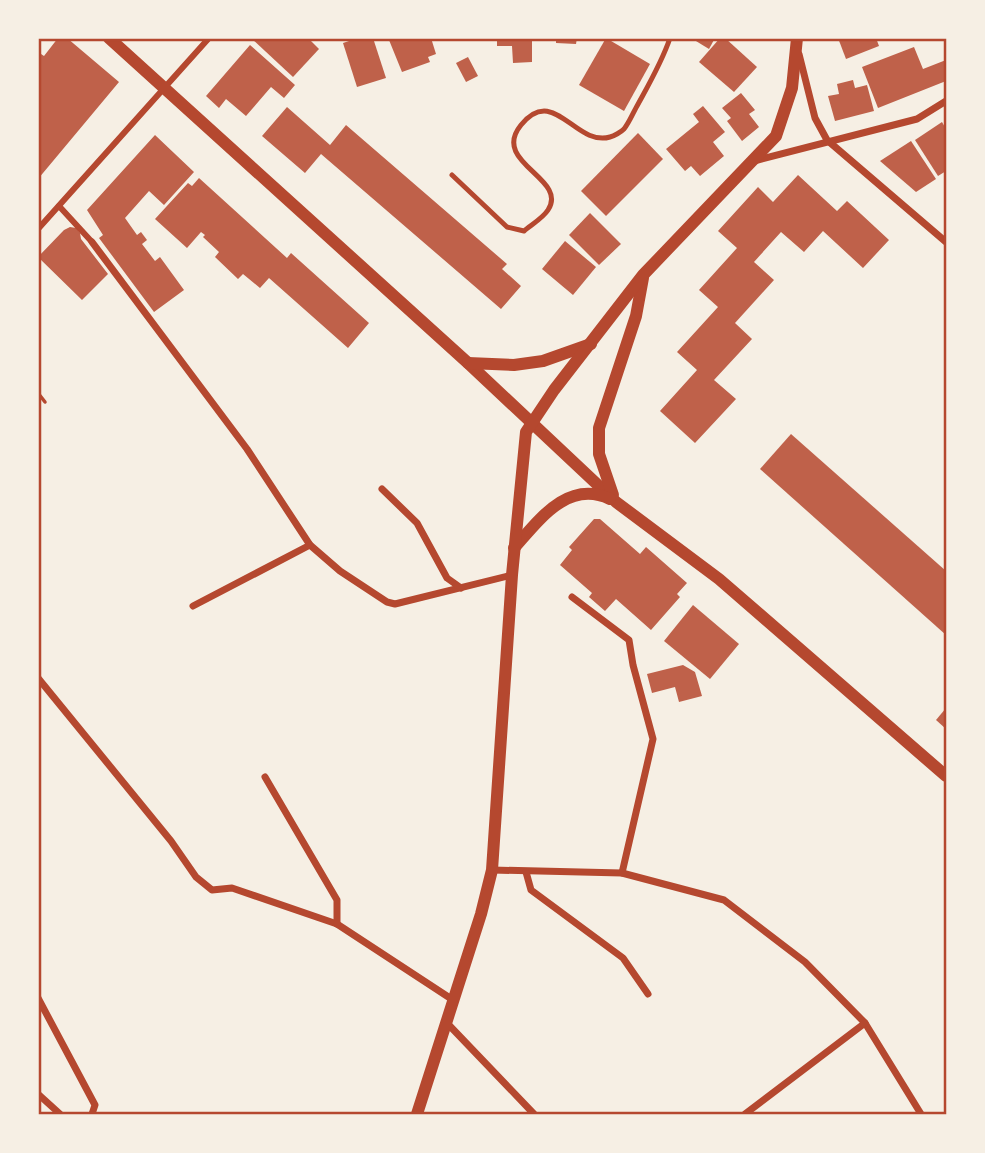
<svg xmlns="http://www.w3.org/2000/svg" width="985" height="1153" font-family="'Work Sans',sans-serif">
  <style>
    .building { fill: #bf614a }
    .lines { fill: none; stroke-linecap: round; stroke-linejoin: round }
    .path { stroke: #b5482f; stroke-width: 3.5 }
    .service { stroke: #b5482f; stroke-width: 5 }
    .pedestrian { stroke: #b5482f; stroke-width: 6 }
    .minor { stroke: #b5482f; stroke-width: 7 }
    .tertiary { stroke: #b5482f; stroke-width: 12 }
    .neatline { fill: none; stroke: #b5482f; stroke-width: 2.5 }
  </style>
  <rect width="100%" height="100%" fill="#f6efe4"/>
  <g class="building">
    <path d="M58,38H67L119,82L38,179V52L44,56Z"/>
    <path d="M251,38H308L319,49L293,77Z"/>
    <path d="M358,38H373L386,78L357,87L343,43Z"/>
    <path d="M392,38H431L436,54L428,57L430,62L402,72L389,40Z"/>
    <path d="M497,38H532V62L513,63L512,46H497Z"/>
    <path d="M556,38H577L576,44L556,43Z"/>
    <path d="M606,38L650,64L624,111L579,85Z"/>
    <path d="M691,38H715L709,49Z"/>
    <path d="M720,38H725L757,67L734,92L699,62Z"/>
    <path d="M838,38H876L879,46L846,59Z"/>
    <path d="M250,45L295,85L284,98L271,87L246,116L226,99L219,108L206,96Z"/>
    <path d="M914,47L923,69L946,60V81L878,108L862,67Z"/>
    <path d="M468,57L478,76L466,82L456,63Z"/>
    <path d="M853,80L855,88L867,85L874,111L835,121L828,96L839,94L837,84Z"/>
    <path d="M741,93L755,110L749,114L759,127L742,141L727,121L731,118L722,108Z"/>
    <path d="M703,106L725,132L713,142L724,156L700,176L691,166L685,171L666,149L699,122L693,114Z"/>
    <path d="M287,107L330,145L346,125L507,264L502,269L521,286L501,309L321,154L305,173L262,136Z"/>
    <path d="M942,122L946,129V171L938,176L915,140Z"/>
    <path d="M638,133L663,159L606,216L581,191Z"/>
    <path d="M155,135L194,172L164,205L149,191L125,218L137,235L141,232L147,240L142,244L155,261L160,257L184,290L154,312L99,238L103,235L87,210Z"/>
    <path d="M911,141L936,179L916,192L880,161Z"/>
    <path d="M798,175L837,211L847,201L889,240L863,268L823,231L804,252L781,232L754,262L774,280L735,323L752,339L714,380L736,399L695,443L660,411L697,370L677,352L718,307L699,290L737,248L718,231L758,187L773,202Z"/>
    <path d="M199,178L287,258L291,253L369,323L348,348L269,278L260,288L243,274L238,279L215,257L219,252L203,237L205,235L201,232L187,248L155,219L188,183L192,186Z"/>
    <path d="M590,213L621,244L599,265L569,235Z"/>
    <path d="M70,227L76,228L80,233L81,239L108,274L82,300L38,257L64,230Z"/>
    <path d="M565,241L596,267L573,295L542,269Z"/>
    <path d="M791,434L946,571V635L760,469Z"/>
    <path d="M594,519H600L640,554L646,547L687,583L677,594L680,597L651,630L616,599L605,611L589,597L592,593L560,565L572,550L569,547Z"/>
    <path d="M693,605L739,644L710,679L664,641Z"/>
    <path d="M683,665L695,672L702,696L679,702L675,687L652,693L647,674Z"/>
    <path d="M946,708V729L936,720Z"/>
  </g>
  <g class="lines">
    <path class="path" d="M38,393L45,402"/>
    <path class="service" d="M452,175L507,227L524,231C531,225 543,218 548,210C569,178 490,163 521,125C554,84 575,147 610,137C614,136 621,132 624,129C629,123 633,113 637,106C649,84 662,62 670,38"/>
    <g class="pedestrian">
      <path d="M59,206L92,242"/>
      <path d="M38,229L209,38"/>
    </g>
    <g class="minor">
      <path d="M799,54L815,118L827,140L946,242"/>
      <path d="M754,161L917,119L946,101"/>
      <path d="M92,242L247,449L310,545L340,571L387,602L395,604L512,575"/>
      <path d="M382,489L417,523L447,578L461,588"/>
      <path d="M572,597L629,640L633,665L653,739L622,873"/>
      <path d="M193,606L310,545"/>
      <path d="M38,678L171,841L196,877L212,890L232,888L337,924L453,1000"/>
      <path d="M265,777L337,900V924"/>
      <path d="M492,870L622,873L724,900L805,962L865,1023L921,1114"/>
      <path d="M526,872L531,890L623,958L648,994"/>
      <path d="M38,998L95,1105L92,1114"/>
      <path d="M447,1023L534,1114"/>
      <path d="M38,1094L60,1114"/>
      <path d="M745,1114L865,1023"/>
    </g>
    <g class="tertiary">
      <path d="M109,38L468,363L616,502L719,579L946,776"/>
      <path d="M468,363L514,365L543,361L591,344"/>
      <path d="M613,495L599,454V428L636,316L643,278"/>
      <path d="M514,548C539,520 568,479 610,499"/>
      <path d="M417,1114L481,914L492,870L512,575L526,432L554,390L643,275L776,136L792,88L797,38"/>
    </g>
  </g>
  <rect width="985" height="1153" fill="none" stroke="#f6efe4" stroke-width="80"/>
  <rect x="40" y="40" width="905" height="1073" class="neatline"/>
</svg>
